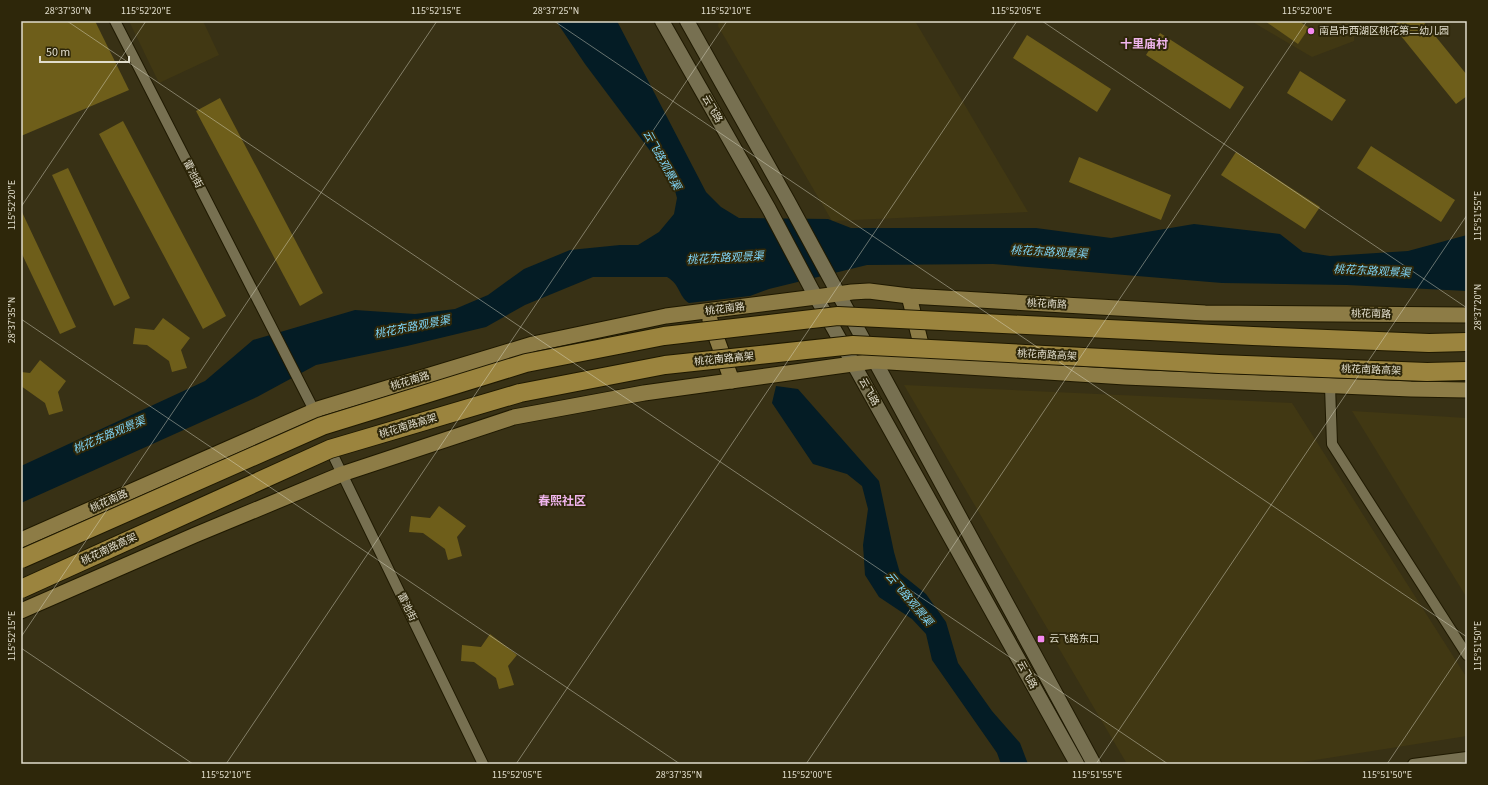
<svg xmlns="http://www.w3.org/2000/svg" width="1488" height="785" font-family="'Source Sans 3','Noto Sans SC',sans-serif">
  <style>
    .built { fill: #413813 }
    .water { fill: #041c25 }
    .building { fill: #6e5e1a }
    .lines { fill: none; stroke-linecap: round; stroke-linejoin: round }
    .street-casing { stroke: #1f1900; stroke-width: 12 }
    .secondary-casing { stroke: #1f1900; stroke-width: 16 }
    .primary-casing { stroke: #1f1900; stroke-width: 17 }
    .street { stroke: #777051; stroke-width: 10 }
    .secondary { stroke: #777051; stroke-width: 14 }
    .primary { stroke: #8d7c46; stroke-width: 15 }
    .highway-bridge-casing { stroke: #1f1900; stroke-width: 20; stroke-linecap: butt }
    .highway-bridge { stroke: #9b843e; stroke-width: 18 }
    .ticks { fill: none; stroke: #e1ddcc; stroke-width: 1; stroke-opacity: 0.45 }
    .poi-dot { fill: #f489f1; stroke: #2e270a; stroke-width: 1.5 }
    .labels { text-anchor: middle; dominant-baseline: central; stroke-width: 4; stroke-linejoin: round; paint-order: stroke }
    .poi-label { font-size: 10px; fill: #e1ddcc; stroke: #2e270a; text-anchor: start }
    .street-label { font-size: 10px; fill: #e1ddcc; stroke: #2e270a }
    .water-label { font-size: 11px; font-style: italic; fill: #7fd4f5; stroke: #2e270a }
    .quarter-label { font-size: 12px; font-weight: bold; fill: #f0b5ed; stroke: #2e270a }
    .neatline { fill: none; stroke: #e1ddcc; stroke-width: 1.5 }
    .ticks-label { font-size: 10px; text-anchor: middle; fill: #e1ddcc }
  </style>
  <rect width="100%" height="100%" fill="#383115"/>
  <g class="built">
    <path d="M129,21H203L219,55L159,83Z"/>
    <path d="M719,21H915L1028,212L832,221L718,26Z"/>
    <path d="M1251,21H1354V41L1312,57Z"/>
    <path d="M904,385L1292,403L1467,678V736L1290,764H1127Z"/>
    <path d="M1352,411L1467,418V598Z"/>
  </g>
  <g class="water">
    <path d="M556,21H617L706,192L721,207L739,218L828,219L851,228H1036L1111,238L1194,224L1280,234L1303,252L1330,256L1408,251L1467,235V291L1347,285L1222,283L993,264L867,265L769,289L750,296L689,303C678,296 681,285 667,277H593L525,305L486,327L407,346L316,365L257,397L21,503V466L205,381L253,340L355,310L415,314L455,309L488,295L524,269L570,250L620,245H638L659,232L674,214L677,198L672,180L585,64Z"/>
    <path d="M776,386L798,389L879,481L894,552L900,573L926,594L946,622L958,663L992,711L1020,743L1028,764H1001L997,753L932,660L926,634L912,619L879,597L865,575L863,545L868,509L862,486L847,474L813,464L772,403Z"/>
  </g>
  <g class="building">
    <path d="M21,21H95L129,90L21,136Z"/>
    <path d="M1265,21H1299L1309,28L1298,44Z"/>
    <path d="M1400,21H1423L1467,75V96L1456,104L1393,26Z"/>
    <path d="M1160,33L1244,87L1230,109L1146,55Z"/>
    <path d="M1027,35L1111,89L1097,112L1013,58Z"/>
    <path d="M1300,71L1346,100L1332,121L1287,93Z"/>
    <path d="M220,98L323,293L300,306L196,111Z"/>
    <path d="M123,121L226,316L203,329L99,134Z"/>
    <path d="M1371,146L1455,200L1441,222L1357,168Z"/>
    <path d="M1236,152L1320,207L1305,229L1221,175Z"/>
    <path d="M1079,157L1171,195L1161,220L1069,182Z"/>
    <path d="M68,168L130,298L114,306L52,175Z"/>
    <path d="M21,210L76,327L60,334L21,252Z"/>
    <path d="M163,318L190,338L181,350L187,368L172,372L169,361L147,345L133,344L135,328L154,330Z"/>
    <path d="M40,360L66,381L58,392L63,411L49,415L45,403L21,386V372L30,373Z"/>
    <path d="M439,506L466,526L457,537L462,556L448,560L445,549L423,533L409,532L411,516L430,518Z"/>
    <path d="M490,634L517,655L508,666L514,685L499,689L496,678L474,662L461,661L462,645L481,647Z"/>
  </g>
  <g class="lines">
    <g class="street-casing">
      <g id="street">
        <path d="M115,21L317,416"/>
        <path d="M1330,386L1332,444L1467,655"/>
        <path d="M330,449L483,764"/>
        <path d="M1413,764L1467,757"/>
      </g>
    </g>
    <g class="secondary-casing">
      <g id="secondary">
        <path d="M662,21L769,209L811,288L1077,764"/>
        <path d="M687,21L788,201L1094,764"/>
      </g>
    </g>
    <g class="primary-casing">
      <g id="primary">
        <path d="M909,296L925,360"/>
        <path d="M710,320L732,381"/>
        <path d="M21,540L318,409L533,344L666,316L816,297L852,292L869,291L909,296L1205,313L1467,315"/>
        <path d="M21,611L195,535L342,474L514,417L644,393L874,361L1125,377L1411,389L1467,390"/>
      </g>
    </g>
    <use href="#street" class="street"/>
    <use href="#secondary" class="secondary"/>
    <use href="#primary" class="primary"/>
    <g class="highway-bridge-casing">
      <g id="highway-bridge">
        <path d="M21,559L322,426L526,363L664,336L838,316L1253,336L1429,343L1467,342"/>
        <path d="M21,589L330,449L520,393L665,365L853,345L1219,364L1427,372L1467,371"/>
      </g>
    </g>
    <use href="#highway-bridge" class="highway-bridge"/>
  </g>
  <path class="ticks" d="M67,21L1168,764M554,21L1467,637M1042,21L1467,308M21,207L146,21M21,319L680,764M21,637L437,21M21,648L193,764M226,764L727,21M516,764L1017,21M806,764L1307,21M1096,764L1467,215M1387,764L1467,645"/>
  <g class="poi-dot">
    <circle cx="1311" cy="31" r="4"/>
    <rect x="1037" y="635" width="8" height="8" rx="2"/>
  </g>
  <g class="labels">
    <g class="poi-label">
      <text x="1319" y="31">南昌市西湖区桃花第二幼儿园</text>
      <text x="1049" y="639">云飞路东口</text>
    </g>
    <g class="street-label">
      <text transform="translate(712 109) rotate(60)">云飞路</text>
      <text transform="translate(193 174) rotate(63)">雷池街</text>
      <text transform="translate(1047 304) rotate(3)">桃花南路</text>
      <text transform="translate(725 309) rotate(-7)">桃花南路</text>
      <text transform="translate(1371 314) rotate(1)">桃花南路</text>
      <text transform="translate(1047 355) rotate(3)">桃花南路高架</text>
      <text transform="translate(724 359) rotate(-6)">桃花南路高架</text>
      <text transform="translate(1371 370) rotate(2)">桃花南路高架</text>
      <text transform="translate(410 381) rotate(-17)">桃花南路</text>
      <text transform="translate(869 392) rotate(61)">云飞路</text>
      <text transform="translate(408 426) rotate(-17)">桃花南路高架</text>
      <text transform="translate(109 501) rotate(-24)">桃花南路</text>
      <text transform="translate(109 549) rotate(-25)">桃花南路高架</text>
      <text transform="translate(407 607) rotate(64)">雷池街</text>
      <text transform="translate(1027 675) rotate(61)">云飞路</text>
    </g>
    <g class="water-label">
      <text transform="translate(662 160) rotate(61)">云飞路观景渠</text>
      <text transform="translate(1049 252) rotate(3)">桃花东路观景渠</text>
      <text transform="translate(725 258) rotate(-3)">桃花东路观景渠</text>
      <text transform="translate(1372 271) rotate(3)">桃花东路观景渠</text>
      <text transform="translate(412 327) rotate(-11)">桃花东路观景渠</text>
      <text transform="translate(109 435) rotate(-23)">桃花东路观景渠</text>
      <text transform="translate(909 599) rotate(50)">云飞路观景渠</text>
    </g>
    <g class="quarter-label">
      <text x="1144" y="44">十里庙村</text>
      <text x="562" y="501">春熙社区</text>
    </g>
  </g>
  <rect width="1488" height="785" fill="none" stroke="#2e270a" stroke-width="44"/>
  <path d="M40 56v6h89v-6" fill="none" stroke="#e1ddcc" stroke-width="2"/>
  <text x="46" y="56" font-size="12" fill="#e1ddcc" stroke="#2e270a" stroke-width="3" paint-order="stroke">50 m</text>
  <rect x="22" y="22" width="1444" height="741" class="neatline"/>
  <g class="ticks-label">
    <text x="68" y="14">28°37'30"N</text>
    <text x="146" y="14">115°52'20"E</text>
    <text x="436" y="14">115°52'15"E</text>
    <text x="556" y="14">28°37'25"N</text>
    <text x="726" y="14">115°52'10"E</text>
    <text x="1016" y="14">115°52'05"E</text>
    <text x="1307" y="14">115°52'00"E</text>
    <text transform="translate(11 205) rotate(-90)" y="4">115°52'20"E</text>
    <text transform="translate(1477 216) rotate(-90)" y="4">115°51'55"E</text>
    <text transform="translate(1477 307) rotate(-90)" y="4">28°37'20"N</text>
    <text transform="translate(11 320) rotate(-90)" y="4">28°37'35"N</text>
    <text transform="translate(11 636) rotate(-90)" y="4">115°52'15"E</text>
    <text transform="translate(1477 646) rotate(-90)" y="4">115°51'50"E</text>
    <text x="226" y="778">115°52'10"E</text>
    <text x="517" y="778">115°52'05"E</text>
    <text x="679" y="778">28°37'35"N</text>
    <text x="807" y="778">115°52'00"E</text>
    <text x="1097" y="778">115°51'55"E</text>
    <text x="1387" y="778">115°51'50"E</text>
  </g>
</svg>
